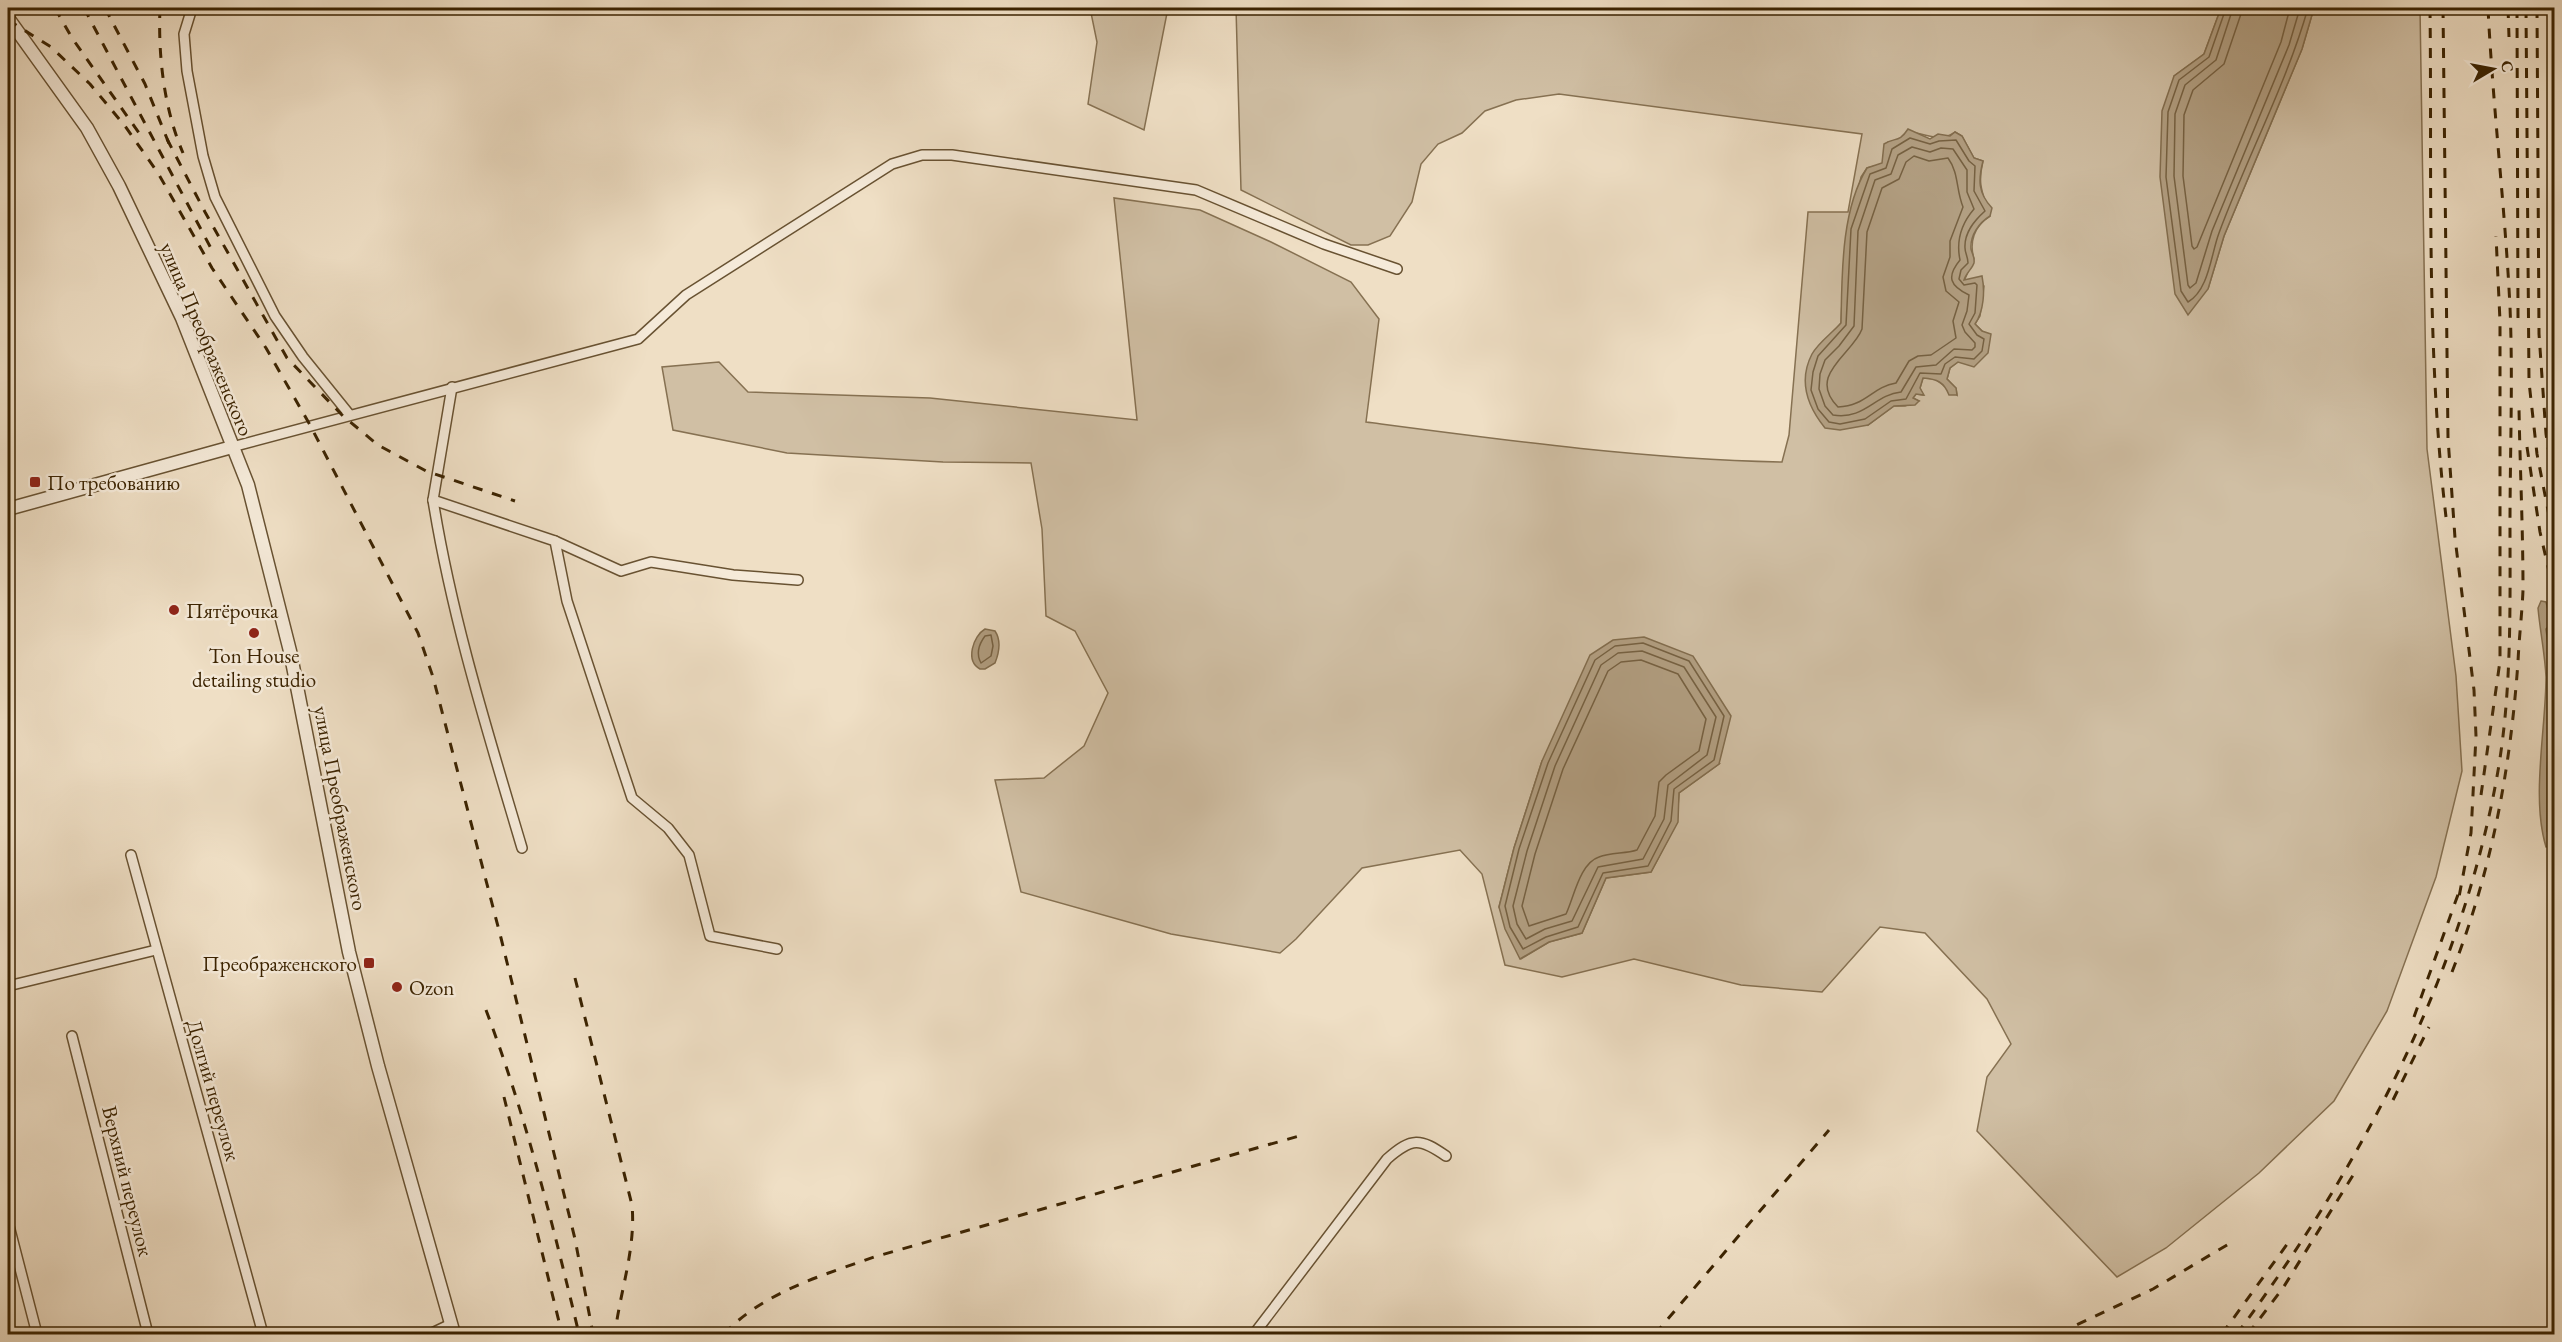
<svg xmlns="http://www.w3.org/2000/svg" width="2562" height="1342" font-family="'EB Garamond',serif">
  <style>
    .green { fill: #d0bfa4; stroke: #867152; stroke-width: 1.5; fill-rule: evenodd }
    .water { fill: #b29f82; stroke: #826d4e; stroke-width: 1.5 }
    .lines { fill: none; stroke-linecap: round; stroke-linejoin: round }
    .shore { stroke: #766142; stroke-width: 1.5 }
    .minor-casing { stroke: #685232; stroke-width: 12 }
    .tertiary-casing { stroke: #685232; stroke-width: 15 }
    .minor { stroke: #f5ead9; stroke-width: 9 }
    .tertiary { stroke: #f5ead9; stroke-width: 12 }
    .rail { stroke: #3b2301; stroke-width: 3; stroke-dasharray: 10 10; stroke-linecap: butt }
    .poi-dot { fill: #8f2418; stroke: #f5ead9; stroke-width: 2 }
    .labels { text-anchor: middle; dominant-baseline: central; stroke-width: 5; stroke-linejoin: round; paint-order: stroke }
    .street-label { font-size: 21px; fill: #3b2301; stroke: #f5ead9 }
    .poi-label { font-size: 21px; fill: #3b2301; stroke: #f5ead9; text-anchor: start }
  </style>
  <rect width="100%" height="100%" fill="#efdfc5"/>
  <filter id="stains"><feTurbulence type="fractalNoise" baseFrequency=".00333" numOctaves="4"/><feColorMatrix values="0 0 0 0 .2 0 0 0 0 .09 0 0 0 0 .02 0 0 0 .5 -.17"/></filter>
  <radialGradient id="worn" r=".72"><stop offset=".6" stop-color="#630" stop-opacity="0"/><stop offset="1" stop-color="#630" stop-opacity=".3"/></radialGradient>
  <g class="green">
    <path d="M1090,8H1168L1144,130L1088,104L1097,42Z"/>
    <path d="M1236,8H2221L2204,54L2174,76L2208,289L2224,236L2302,49L2314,8H2420L2427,449L2456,676L2462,771L2436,877L2387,1011L2334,1101L2259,1173L2166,1248L2117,1277L1977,1131L1987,1077L2011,1044L1987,999L1925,933L1880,927L1822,992L1741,985L1634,959L1562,977L1505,965L1482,874L1460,850L1362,868L1296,939L1280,953L1171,934L1021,892L995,780L1044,778L1084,746L1108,693L1075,631L1046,616L1042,529L1031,463L943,462L787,453L673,430L662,367L719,362L748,392L930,398L1137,420L1114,198L1200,210L1271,242L1351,282L1379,319L1366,422C1503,440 1643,459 1782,462L1789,435L1808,212H1848L1862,134L1559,94L1516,100L1485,111L1462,133L1438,144L1421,164L1412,202L1390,236L1368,245H1351L1241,190ZM1955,132L1962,136L1974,158L1983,161C1977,186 1983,193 1990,216C1974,226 1969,242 1974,259L1964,281L1984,286L1980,316L1975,324L1982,331L1966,363L1958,362L1950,368L1947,379L1956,388L1957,395L1935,379L1923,378L1920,388L1923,395L1916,394L1913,398L1919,401L1905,406H1894L1868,425L1829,337L1841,323L1844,257L1861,177L1867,168L1883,164L1888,142H1895L1916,133C1931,136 1940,142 1955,132ZM1542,761L1719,764L1679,793L1677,822L1651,872L1606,878L1582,933L1549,942L1521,959L1499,907L1514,848Z"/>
  </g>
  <g class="water">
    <path d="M2221,8H2314L2302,49L2224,236L2208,289L2188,315L2175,294L2160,177L2162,111L2174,76L2204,54Z"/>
    <path d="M1908,129L1930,139L1938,134L1950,136L1955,132L1962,136L1974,158L1983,161C1978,180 1978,193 1992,208L1990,216C1979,223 1970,235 1971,249C1972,254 1975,257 1974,263C1972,269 1966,273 1964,280L1982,276C1985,291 1984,311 1975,324L1982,331L1991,334L1988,353L1974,367L1958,362L1950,368L1947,379L1956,388L1957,395H1949C1944,382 1937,379 1923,378L1920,388L1924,395L1916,394L1913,398L1919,401L1915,405L1894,406L1868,425L1840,430L1825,428C1808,407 1798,381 1812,354C1818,343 1832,333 1841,323C1842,274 1841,210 1867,168L1882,163L1884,144C1895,137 1899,143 1908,129Z"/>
    <path d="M2541,601L2546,602L2554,633V838L2552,846L2546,847C2531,798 2546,728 2546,677C2545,654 2540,631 2538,608Z"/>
    <path d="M985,629L995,631C1001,640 999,653 995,663L985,669H980C965,661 973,636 985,629Z"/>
    <path d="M1644,637L1693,656L1731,716L1719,764L1679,793L1678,822L1651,872L1606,878L1582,933L1549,942L1520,959L1505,929L1499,907L1514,848L1542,761L1590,655L1613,640Z"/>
  </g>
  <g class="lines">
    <g class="shore">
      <path d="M2226,8L2209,57L2179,80L2168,112L2166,177L2181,291L2188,302C2209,290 2211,254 2219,233C2247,157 2286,85 2308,8"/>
      <path d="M2233,8L2216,60L2185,85L2175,114L2174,176L2188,285L2190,288L2196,283L2212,231L2289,45L2300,8"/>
      <path d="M2243,8L2224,64L2193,90L2184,115L2183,176L2192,246L2194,249L2197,247L2281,42L2290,8"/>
      <path d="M1910,138L1930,144L1939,141L1956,140L1969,161L1975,166L1974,191L1985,211C1975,220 1964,232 1965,248C1965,253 1968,257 1968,263L1961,270L1959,279L1964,285L1975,283L1977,285L1975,313L1969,324L1977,335L1984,339L1982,351L1974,359L1955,357L1945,364L1941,374L1920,373L1906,399L1891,401L1865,419L1840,424L1829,422L1818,409L1811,390L1813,372L1818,356L1846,325L1851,229L1870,174L1886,168L1892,149Z"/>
      <path d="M1912,147L1930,152L1941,148L1953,149L1967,170V192L1974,209C1962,223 1956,241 1960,260C1946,277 1950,286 1969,295L1967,311L1962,325L1965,332L1975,343V347L1972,350L1954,349L1936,365L1916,367L1901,392C1874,395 1865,420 1833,415L1825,406L1819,389L1820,374L1825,360L1839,346L1854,326L1858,231L1875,180L1891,174L1898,155Z"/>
      <path d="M1914,156L1929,161L1948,158C1959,173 1956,190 1963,207L1950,241V257L1943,277L1946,291L1959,302L1953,321L1956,338L1931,355L1918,356L1909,361L1896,383C1872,387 1866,406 1838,407C1806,375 1853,354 1862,329L1867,232L1882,188L1899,179L1906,162Z"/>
      <path d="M2554,627L2549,626L2546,629L2552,675L2547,770V831L2550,838L2554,839"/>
      <path d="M991,635L993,646L991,656L981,663C976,654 979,644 985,636Z"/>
      <path d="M1643,643L1689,661L1724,716L1714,760L1674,789L1671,821L1648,866L1603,873L1578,927L1546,937L1523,949L1510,927L1505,906L1519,849L1548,763L1595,660L1615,646Z"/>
      <path d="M1642,651L1684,667L1716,717L1707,755L1668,785L1664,819L1643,859L1598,867L1572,921L1545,929L1526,939L1517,924L1513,906L1527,851L1555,766L1601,665L1618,653Z"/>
      <path d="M1641,660L1678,674L1706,719L1699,751L1666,775L1659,782L1655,816L1637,850C1625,854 1611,852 1599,857C1580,863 1574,897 1566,914L1529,926L1522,906L1535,854L1563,769L1608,671L1621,662Z"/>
    </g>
    <g class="minor-casing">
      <g id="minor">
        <path d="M192,8L184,34L187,71L203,156L215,197L275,316L303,357L349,414"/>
        <path d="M452,387L433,500L555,541L567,601L632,798L668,828L689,855L710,936L777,949"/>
        <path d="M232,447L638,339L686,295L892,164L922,155H952L1196,190L1324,244L1397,269"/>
        <path d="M433,500C452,619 488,733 522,848"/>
        <path d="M555,541L621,571L651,562L733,575L798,580"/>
        <path d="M131,855L263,1334"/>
        <path d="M8,986L156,950"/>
        <path d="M72,1036L148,1334"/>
        <path d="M8,1222L37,1334"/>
        <path d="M430,1334L451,1324"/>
        <path d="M1254,1334L1387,1159C1412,1137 1420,1138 1446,1156"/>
      </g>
    </g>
    <g class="tertiary-casing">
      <g id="tertiary">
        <path d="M8,18L87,128L119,186L182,318L248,485L290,651L349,952L378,1066L454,1334"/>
        <path d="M8,509L232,447"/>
      </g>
    </g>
    <use href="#minor" class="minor"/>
    <use href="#tertiary" class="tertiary"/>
    <g class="rail">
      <path d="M55,8L72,38L139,133"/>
      <path d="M84,8L214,254"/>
      <path d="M105,8L145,84L170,146"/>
      <path d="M160,8C158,56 164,109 183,153"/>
      <path d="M2430,8C2432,177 2426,348 2446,517"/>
      <path d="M2443,8L2448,438L2455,538L2474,690L2476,736L2471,833L2459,897"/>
      <path d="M2508,8L2509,37"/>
      <path d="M2517,8L2518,318"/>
      <path d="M2526,8L2529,382L2537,454L2554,541"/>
      <path d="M2537,8L2539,334L2546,434L2554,485"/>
      <path d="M8,20L51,47L90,84L125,126L158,173L212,268L266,348L310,425L418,633L433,677L501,938L575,1239L593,1334"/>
      <path d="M167,139L205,212L287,358L343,416L378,445L426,471L515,501"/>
      <path d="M2527,447L2540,532L2554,593"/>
      <path d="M2481,795L2500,661V321L2496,236"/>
      <path d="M2452,972C2492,869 2510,772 2518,662C2519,638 2522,614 2523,590C2523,529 2520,468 2519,408"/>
      <path d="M575,978L632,1205C636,1249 620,1291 615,1334"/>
      <path d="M486,1010C526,1116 553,1225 579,1334"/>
      <path d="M2414,1017L2460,889"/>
      <path d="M504,1097L562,1334"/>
      <path d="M2393,1100L2429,1027"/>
      <path d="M2059,1333L2153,1289L2232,1242"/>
      <path d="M724,1334C762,1293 823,1275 874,1257L1306,1134"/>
      <path d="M1655,1334L1829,1130"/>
      <path d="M2222,1334L2288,1243"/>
      <path d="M2237,1334C2358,1170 2458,985 2496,782C2512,697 2510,610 2510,524C2510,452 2513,379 2510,307C2505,207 2493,108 2488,8"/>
      <path d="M2248,1334L2283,1288L2355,1172"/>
      <path d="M2516,1334L2517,1333"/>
    </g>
  </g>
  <g class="poi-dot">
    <rect x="29" y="476" width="12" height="12" rx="3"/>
    <circle cx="174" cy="610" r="6"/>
    <circle cx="254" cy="633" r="6"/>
    <rect x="363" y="957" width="12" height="12" rx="3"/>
    <circle cx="397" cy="987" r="6"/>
  </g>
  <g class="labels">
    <g class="street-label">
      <text transform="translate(207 339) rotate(67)">улица Преображенского</text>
      <text transform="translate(341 808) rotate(79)">улица Преображенского</text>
      <text transform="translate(214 1090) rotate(74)">Долгий переулок</text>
      <text transform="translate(128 1181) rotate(76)">Верхний переулок</text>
    </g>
    <g class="poi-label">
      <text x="47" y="482">По требованию</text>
      <text x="186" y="610">Пятёрочка</text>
      <text x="254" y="655" text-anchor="middle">Ton House<tspan x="254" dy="24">detailing studio</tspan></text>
      <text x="357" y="963" text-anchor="end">Преображенского</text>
      <text x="409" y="987">Ozon</text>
    </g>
  </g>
  <rect width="2562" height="1342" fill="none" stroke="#efdfc5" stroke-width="30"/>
  <rect x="9" y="9" width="2544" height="1324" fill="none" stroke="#3b2301" stroke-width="3"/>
  <rect x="15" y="15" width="2532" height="1312" fill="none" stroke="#3b2301" stroke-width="1.5"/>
  <g transform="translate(2493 69) rotate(80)" stroke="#f5ead9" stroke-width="4.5" paint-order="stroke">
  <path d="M0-4.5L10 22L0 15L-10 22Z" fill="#3b2301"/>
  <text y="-9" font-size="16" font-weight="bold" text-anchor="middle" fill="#3b2301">С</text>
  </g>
  <rect width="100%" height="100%" filter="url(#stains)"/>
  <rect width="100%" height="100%" fill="url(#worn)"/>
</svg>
